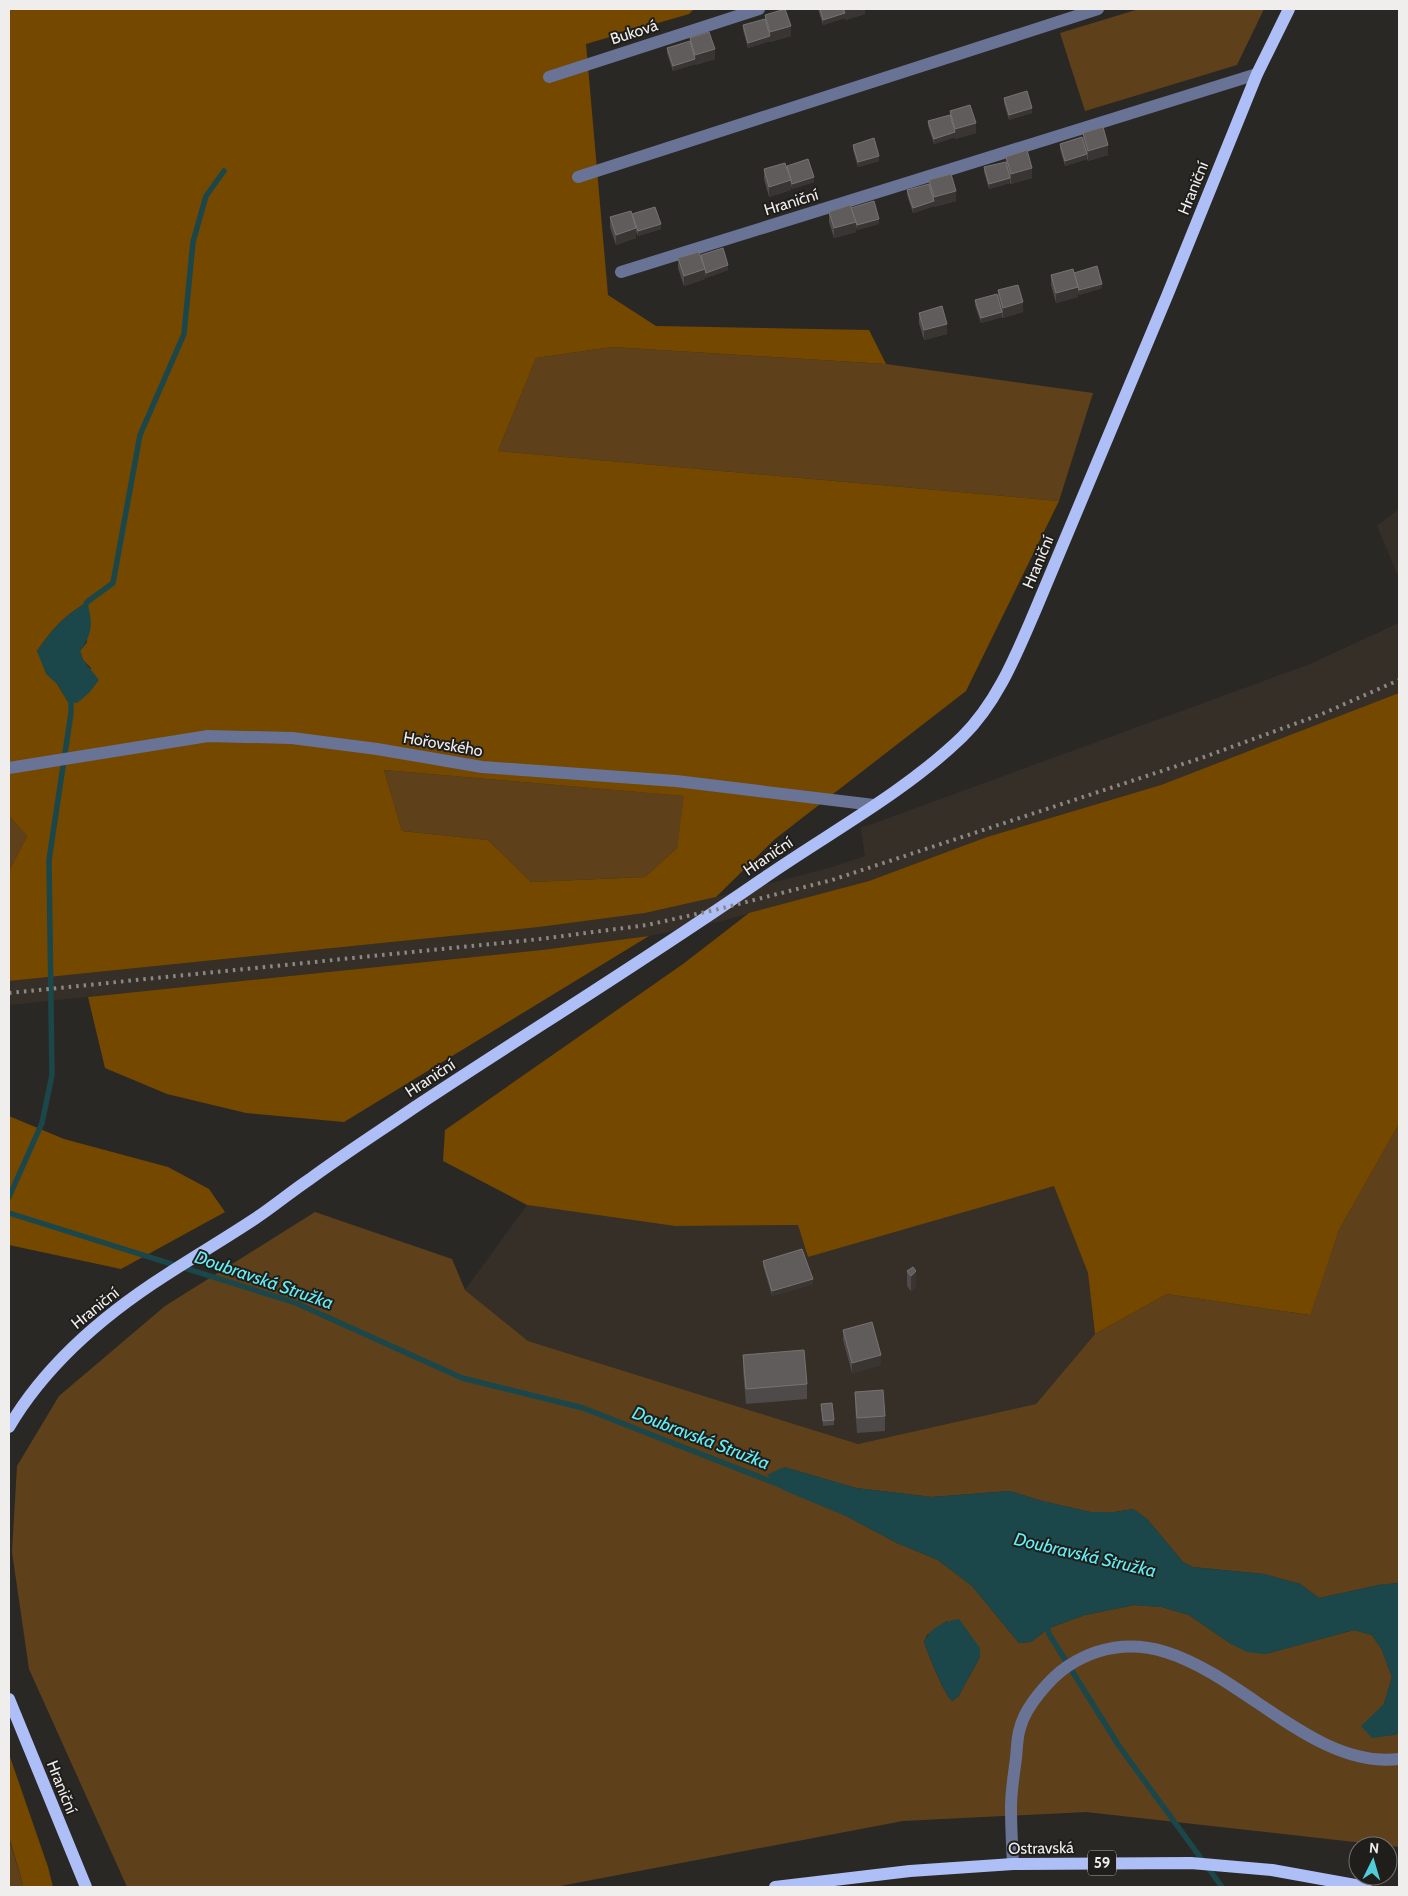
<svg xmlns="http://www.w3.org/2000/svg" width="1408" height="1896" font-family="Cabin,sans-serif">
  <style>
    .built { fill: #362f28 }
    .green { fill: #5e401a; fill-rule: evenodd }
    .forest { fill: #754800; fill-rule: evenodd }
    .water { fill: #1b474a }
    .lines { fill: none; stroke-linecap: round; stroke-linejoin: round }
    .stream { stroke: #1b474a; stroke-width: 5.5 }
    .minor { stroke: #687395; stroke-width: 12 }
    .major { stroke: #aebff7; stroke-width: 12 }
    .rail { stroke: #8a8886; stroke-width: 4; stroke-dasharray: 2.5 5; stroke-linecap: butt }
    .wall { fill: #4e4a49 }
    .shaded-wall { fill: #383533 }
    .building { fill: #605c5b; stroke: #767372 }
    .labels { text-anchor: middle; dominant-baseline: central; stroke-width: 4; stroke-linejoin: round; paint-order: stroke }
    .shield { fill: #201e1b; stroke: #b2b0ae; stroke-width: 1 }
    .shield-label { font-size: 15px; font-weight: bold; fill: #f0eeed }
    .street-label { font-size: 16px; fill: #f0eeed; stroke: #201e1b }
    .water-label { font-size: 18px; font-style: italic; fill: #63eff7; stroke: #201e1b }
  </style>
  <rect width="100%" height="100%" fill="#2a2825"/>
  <g class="built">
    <path d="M1399,509V578L1377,526Z"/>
    <path d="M1399,623V693L1161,785L987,837L869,881L722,921L649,936L542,950L9,1005V981L539,927L645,913L716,897L829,868L865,856L861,828L1310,664Z"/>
    <path d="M1054,1185L1088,1273L1095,1334L1036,1404L858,1444L528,1341L465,1290L527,1205L675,1226L798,1225L808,1257Z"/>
  </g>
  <g class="green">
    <path d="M1139,9H1264L1237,65L1085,111L1060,33Z"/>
    <path d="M612,347L886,364L1093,393L1059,501L498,451L536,358Z"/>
    <path d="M384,770L685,796L677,848L645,877L531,882L488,840L402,831Z"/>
    <path d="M9,816L27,836L9,871Z"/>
    <path d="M1399,1124V1583L1379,1585L1319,1598L1300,1584L1264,1574L1192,1567L1183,1562L1147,1519L1133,1509L1115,1512H1090L1042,1501L1010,1491L932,1497L856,1488L784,1467L848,1517L897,1543L938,1560L972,1586L1019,1643L1031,1642L1049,1628L1085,1615L1134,1605L1162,1607L1189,1615L1231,1644L1265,1654L1354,1630L1372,1635L1382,1650L1392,1677L1384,1704L1395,1735L1399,1732V1847L1086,1812L903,1821L555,1887H127L29,1669L12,1552L17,1466L59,1396L165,1306L315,1212L452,1259L465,1290L528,1341L858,1444L1036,1404L1095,1334L1167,1294L1309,1315L1339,1230ZM947,1621L980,1657L958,1697L952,1701C943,1692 929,1656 924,1642L927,1635Z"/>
    <path d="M9,1839L23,1884L20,1887H9Z"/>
  </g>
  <g class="forest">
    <path d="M9,9H694L689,14L586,44L608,295L656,326L869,330L886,364L612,347L536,358L498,451L1059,501L966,691L775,839L716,897L645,913L539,927L9,981V871L27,836L9,816ZM87,602V642L80,651L83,660L91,668L68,702L37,651C54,627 62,618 87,602ZM384,770L684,796L677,848L645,877L531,882L488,840L402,831Z"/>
    <path d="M1399,693V1124L1339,1230L1310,1315L1167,1294L1095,1334L1088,1273L1054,1186L808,1257L798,1225L675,1226L527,1205L443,1161L445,1130L683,964L749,913L869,881L987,837L1161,785Z"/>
    <path d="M649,936L344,1122L246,1113L167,1094L105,1068L88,997L542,950Z"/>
    <path d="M9,1116L64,1139L168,1167L209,1189L225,1212L121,1269L9,1245Z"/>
    <path d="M9,1754L48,1867L53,1887H20L23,1884L9,1837Z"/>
  </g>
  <g class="water">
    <path d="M87,602C93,623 93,633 80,651L83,660L99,680L89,693L77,703L68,702L58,685L46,674L37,651C54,627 62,618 87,602Z"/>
    <path d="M784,1467L856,1488L932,1497L1010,1491L1042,1501L1090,1512H1115L1133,1509L1147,1519L1183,1562L1192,1567L1264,1574L1300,1584L1319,1598L1379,1585L1399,1583V1732L1395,1735L1372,1738L1361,1726L1384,1704L1392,1677L1382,1650L1372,1635L1354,1630L1265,1654L1247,1652L1231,1644L1189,1615L1162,1607L1134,1605L1085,1615L1049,1628L1031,1642L1019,1643L972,1586L938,1560L897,1543L848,1517L783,1490L767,1475Z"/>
    <path d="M959,1619L980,1648V1657L958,1697L952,1701C943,1692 929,1656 924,1642C930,1628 944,1621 959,1619Z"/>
  </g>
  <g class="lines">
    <g class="stream">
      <path d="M84,608L87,602L113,583L140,435L184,334L193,242L206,196L224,171"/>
      <path d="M9,1197L42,1123L52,1075L49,860L71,713V696"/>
      <path d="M9,1213L296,1303L462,1378L583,1408L780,1485"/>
      <path d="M1046,1621L1049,1634L1119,1746L1222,1887"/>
    </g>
    <g class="minor">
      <path d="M549,77L759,9"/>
      <path d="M578,177L1098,9"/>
      <path d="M621,272L1257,74"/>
      <path d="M9,768L208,736L292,738L377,749L482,767L676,781L874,805"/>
      <path d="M1013,1864C1012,1845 1011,1826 1011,1807C1011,1791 1014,1774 1016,1758C1017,1748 1017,1737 1020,1728C1025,1707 1050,1678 1068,1666C1190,1587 1283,1773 1399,1759"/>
    </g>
    <g class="major">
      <path d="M9,1427C46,1364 105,1314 166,1275C195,1256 226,1238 256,1218C274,1206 292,1191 310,1179C344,1154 380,1131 415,1107C530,1031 647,959 761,880C827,834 904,793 962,737C997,703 1016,655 1035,611L1167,296L1257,74L1289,9"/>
      <path d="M9,1699L86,1887"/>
      <path d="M775,1887L910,1871L1013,1864L1191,1863L1272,1870L1366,1887"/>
    </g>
    <path class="rail" d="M9,993L540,939L647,925L719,909L832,880L1204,757L1322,714L1399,680"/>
  </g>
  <g class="wall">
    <path d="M818,9H865V14L845,20V18L823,25Z"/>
    <path d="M765,15L791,36L770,42V41L748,48L743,30V25L765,20Z"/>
    <path d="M690,38L715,59L695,65V64L673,71L667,53V48L690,43Z"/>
    <path d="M1004,98L1032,113L1009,120L1004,103Z"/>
    <path d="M950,111L976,133L955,139V137L934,144L928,126V121L950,116Z"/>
    <path d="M1083,133L1108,155L1088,161L1087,159L1065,166L1060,149V144L1083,139Z"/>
    <path d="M853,145L879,161L858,167L853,150Z"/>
    <path d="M1006,157L1032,178L1011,184L1010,183L989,189L984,172V167L1006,162Z"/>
    <path d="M787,167L814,182L792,189L791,185V190L769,197L764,179V169Z"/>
    <path d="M929,180L956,201L934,207V206L913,213L907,195V190L929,185Z"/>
    <path d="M851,209L879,224L857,230L856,226V232L834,238L829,222V212Z"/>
    <path d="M632,215L661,229L638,236L636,232V238L616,245L610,227V217Z"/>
    <path d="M701,257L728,270L706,278L705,274V279L684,286L678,268V258Z"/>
    <path d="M1074,273L1102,288L1079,295L1078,291V297L1056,303L1051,285V275Z"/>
    <path d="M998,290L1023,312L1003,318L1002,317L981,323L975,305V300L998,295Z"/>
    <path d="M919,313L947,334L924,340L919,323Z"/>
    <path d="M763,1261L813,1284L772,1296L763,1266Z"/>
    <path d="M907,1271H916V1286L911,1291L907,1286Z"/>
    <path d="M843,1330L881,1365L852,1373L843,1340Z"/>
    <path d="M743,1355L807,1384V1399L746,1404L743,1370Z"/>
    <path d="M855,1392L885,1416V1431L857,1433L855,1407Z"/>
    <path d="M821,1404L834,1420V1425L823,1426Z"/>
  </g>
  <g class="shaded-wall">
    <path d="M848,9H865V14L845,20V10Z"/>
    <path d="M845,13V18L823,25V20Z"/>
    <path d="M791,26V36L770,42V32Z"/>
    <path d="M770,36V41L748,48V43Z"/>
    <path d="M715,49V59L695,65V55Z"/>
    <path d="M695,59V64L673,71V66Z"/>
    <path d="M1032,108V113L1009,120V115Z"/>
    <path d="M976,123V133L955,139V129Z"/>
    <path d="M955,132V137L934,144V139Z"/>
    <path d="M1108,145V155L1088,161V151Z"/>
    <path d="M1087,154V159L1065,166V161Z"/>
    <path d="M879,156V161L858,167V162Z"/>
    <path d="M1032,168V178L1011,184V174Z"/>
    <path d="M814,177V182L792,189V184Z"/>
    <path d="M1010,178V183L989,189V184Z"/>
    <path d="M791,180V190L769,197V187Z"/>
    <path d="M956,191V201L934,207V197Z"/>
    <path d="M934,201V206L913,213V208Z"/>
    <path d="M879,219V224L857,230V225Z"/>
    <path d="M856,222V232L834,238V228Z"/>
    <path d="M661,224V229L638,236V231Z"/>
    <path d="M636,228V238L616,245V235Z"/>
    <path d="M728,265V270L706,278V273Z"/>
    <path d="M705,269V279L684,286V276Z"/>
    <path d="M1102,284V288L1079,295V290Z"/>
    <path d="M1078,287V297L1056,303V293Z"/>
    <path d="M1023,302V312L1003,318V308Z"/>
    <path d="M1002,312V317L981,323V318Z"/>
    <path d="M947,324V334L924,340V330Z"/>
    <path d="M916,1271V1286L911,1291V1276Z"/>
    <path d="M813,1279V1284L772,1296V1291Z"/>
    <path d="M881,1355V1365L852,1373V1363Z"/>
  </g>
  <g class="building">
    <path d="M785,9L791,26L770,32L765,15Z"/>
    <path d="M820,9H843L845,13L823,20Z"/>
    <path d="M765,19L770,36L748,43L743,25Z"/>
    <path d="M709,32L715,49L695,55L690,38Z"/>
    <path d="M690,41L695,59L673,66L667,48Z"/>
    <path d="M1027,91L1032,108L1009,115L1004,98Z"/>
    <path d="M970,105L976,123L955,129L950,111Z"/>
    <path d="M950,115L955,132L934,139L928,121Z"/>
    <path d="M1103,127L1108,145L1088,151L1083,133Z"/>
    <path d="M1082,137L1087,154L1065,161L1060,144Z"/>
    <path d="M874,138L879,156L858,162L853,145Z"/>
    <path d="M1027,150L1032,168L1011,174L1006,157Z"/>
    <path d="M808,159L814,177L792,184L787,166Z"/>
    <path d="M1006,162L1010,178L989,184L984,167Z"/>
    <path d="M785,163L791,180L769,187L764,169Z"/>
    <path d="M951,174L956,191L934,197L929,180Z"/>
    <path d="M929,184L934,201L913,208L907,190Z"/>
    <path d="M874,201L879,219L857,225L851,208Z"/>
    <path d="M850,205L856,222L834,228L829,212Z"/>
    <path d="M655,207L661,224L638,231L632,214Z"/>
    <path d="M631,211L636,228L616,235L610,217Z"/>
    <path d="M723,248L728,265L706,273L701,255Z"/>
    <path d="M699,252L705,269L684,276L678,258Z"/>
    <path d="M1097,266L1102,284L1079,290L1074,273Z"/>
    <path d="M1073,269L1078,287L1056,293L1051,275Z"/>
    <path d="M1018,285L1023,302L1003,308L998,290Z"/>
    <path d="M997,294L1002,312L981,318L975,300Z"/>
    <path d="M942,306L947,324L924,330L919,313Z"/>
    <path d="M802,1249L813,1279L772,1291L763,1261Z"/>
    <path d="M913,1267L916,1271L911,1276L907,1271Z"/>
    <path d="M872,1322L881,1355L852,1363L843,1330Z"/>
    <path d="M804,1350L807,1384L746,1389L743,1355Z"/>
    <path d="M883,1390L885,1416L857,1418L855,1392Z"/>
    <path d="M832,1403L834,1420L823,1421L821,1404Z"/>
  </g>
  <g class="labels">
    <rect class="shield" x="1088" y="1850.5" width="28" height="25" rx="4"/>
    <g class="shield-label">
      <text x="1102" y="1863">59</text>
    </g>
    <g class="street-label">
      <text transform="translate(634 32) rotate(-18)">Buková</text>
      <text transform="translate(1193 188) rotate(-68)">Hraniční</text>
      <text transform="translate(791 202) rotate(-17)">Hraniční</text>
      <text transform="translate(1038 562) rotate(-67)">Hraniční</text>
      <text transform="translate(443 744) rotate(10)">Hořovského</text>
      <text transform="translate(768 856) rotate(-34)">Hraniční</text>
      <text transform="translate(430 1078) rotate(-33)">Hraniční</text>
      <text transform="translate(95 1308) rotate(-39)">Hraniční</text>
      <text transform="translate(62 1787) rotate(68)">Hraniční</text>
      <text transform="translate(1041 1848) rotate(-1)">Ostravská</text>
    </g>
    <g class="water-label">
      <text transform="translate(264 1280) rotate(19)">Doubravská Stružka</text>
      <text transform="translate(701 1438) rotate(21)">Doubravská Stružka</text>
      <text transform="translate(1085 1555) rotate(13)">Doubravská Stružka</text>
    </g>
  </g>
  <rect width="1408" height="1896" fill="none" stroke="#f0eeed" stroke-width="20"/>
  <g transform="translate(1373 1861) rotate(5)"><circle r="24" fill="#201e1b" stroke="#73716f"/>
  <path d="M0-4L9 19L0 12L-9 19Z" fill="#52cbd9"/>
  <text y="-8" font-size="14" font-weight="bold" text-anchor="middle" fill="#f0eeed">N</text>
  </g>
</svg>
